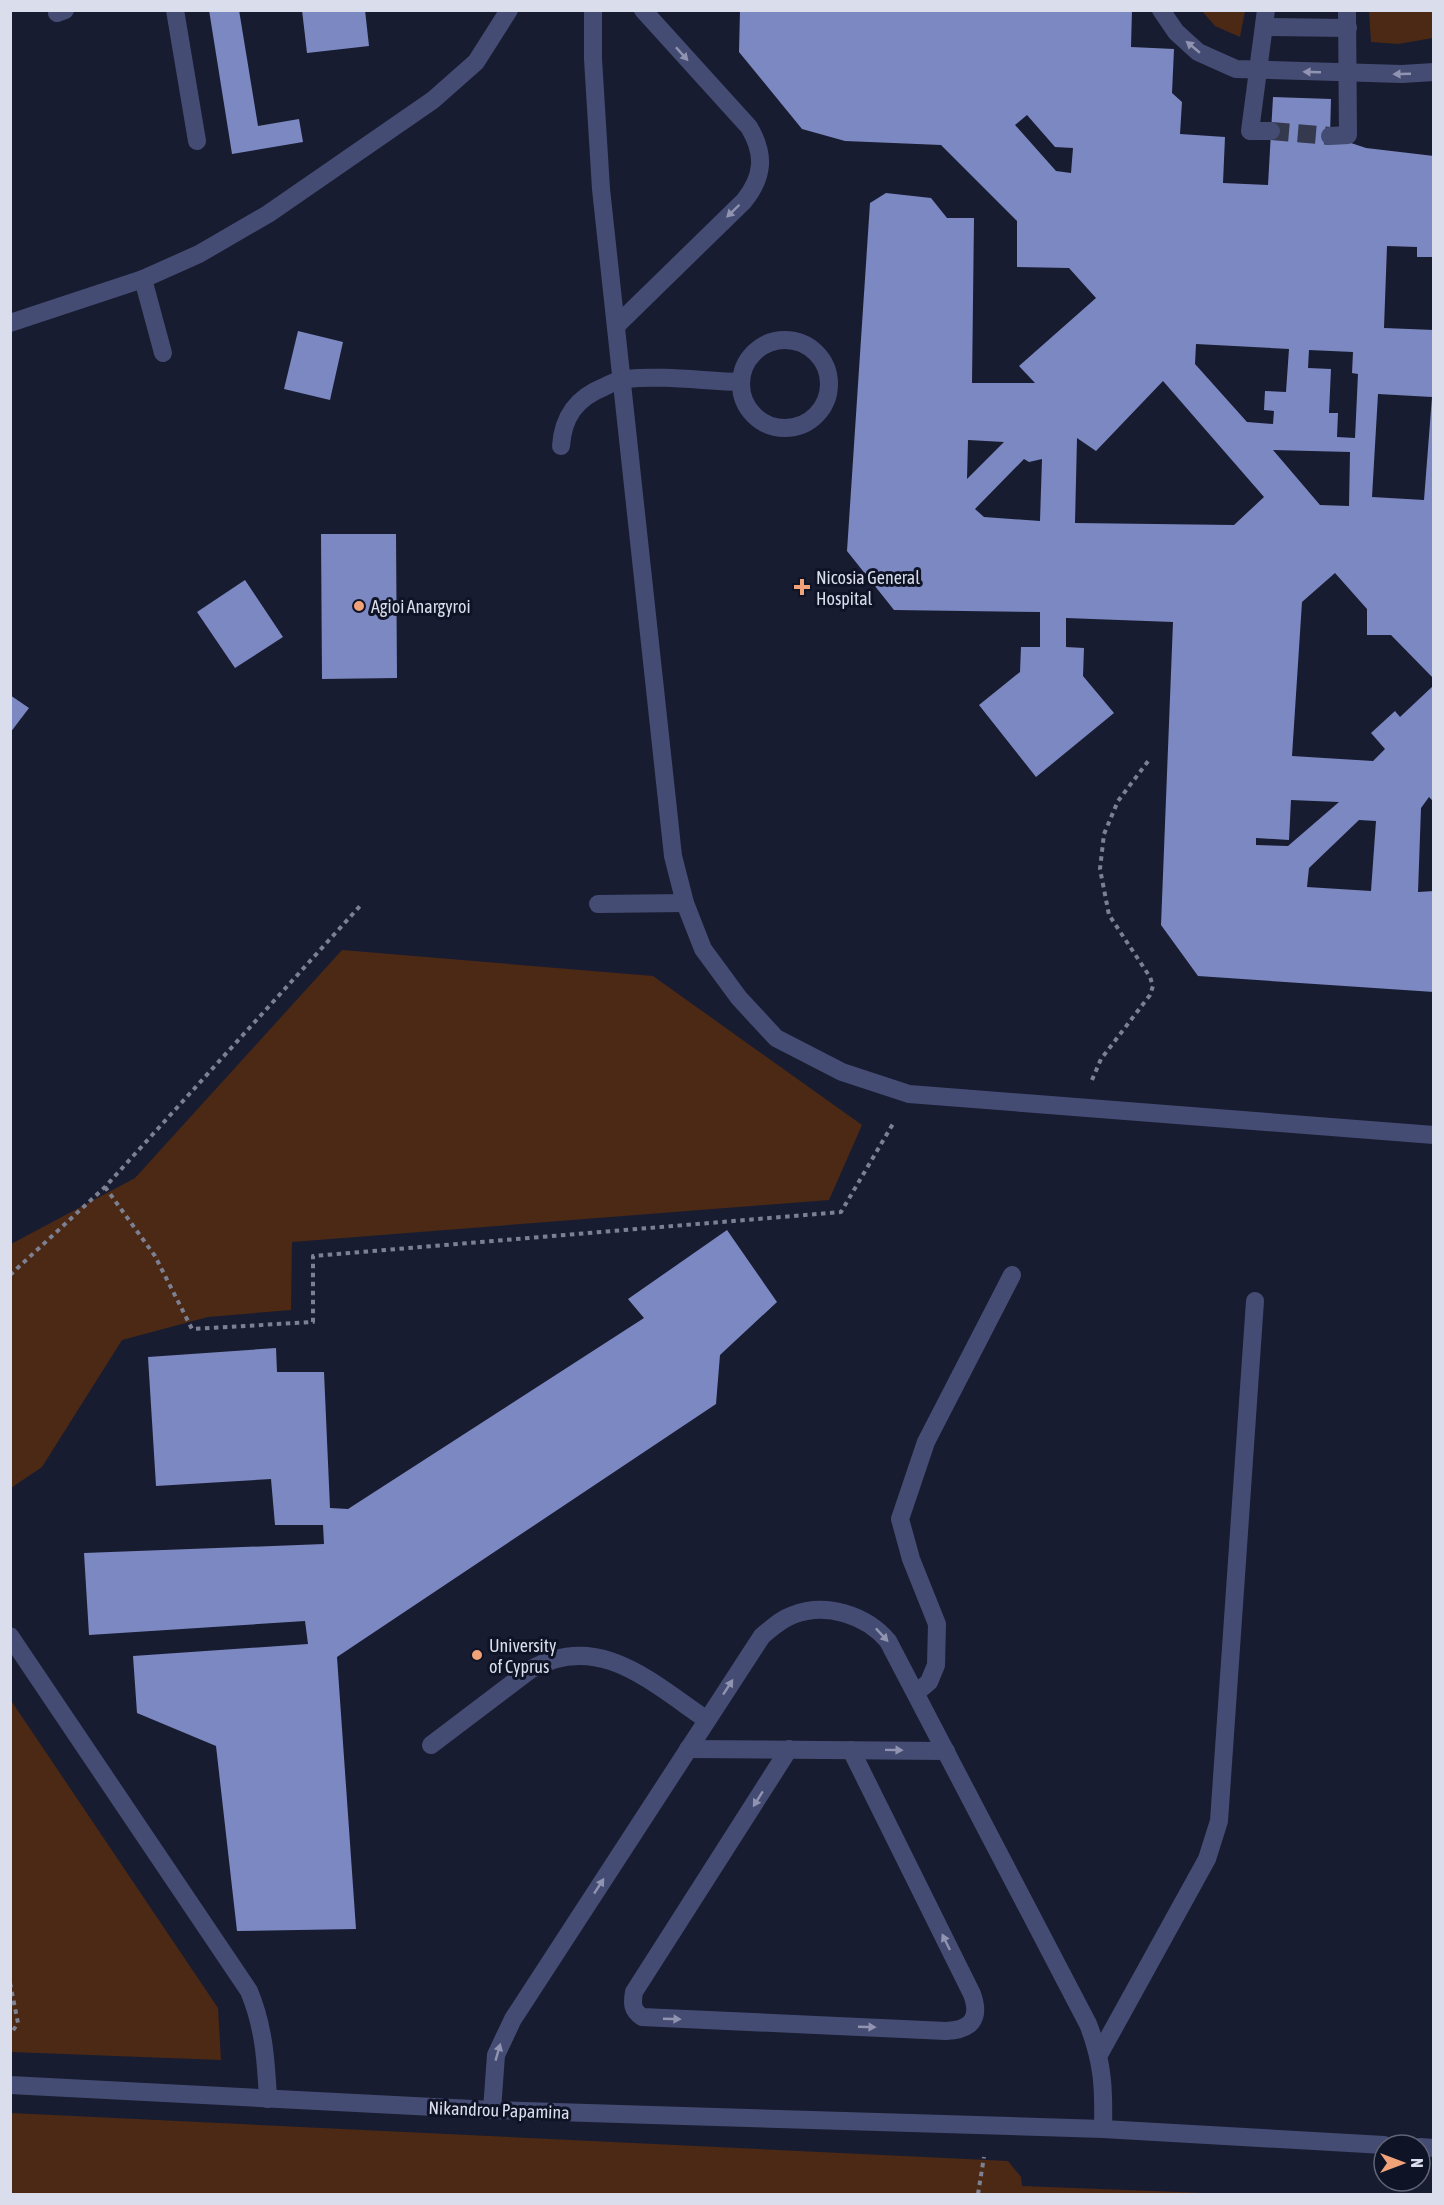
<svg xmlns="http://www.w3.org/2000/svg" width="1444" height="2205" font-family="'Asap Condensed',sans-serif">
  <style>
    .green { fill: #4b2915 }
    .building { fill: #7c88c1; fill-rule: evenodd }
    .lines { fill: none; stroke-linecap: round; stroke-linejoin: round }
    .minor-tunnel { stroke: #35394d; stroke-width: 18; stroke-dasharray: 18 9; stroke-linecap: butt }
    .path { stroke: #7c8092; stroke-width: 4; stroke-dasharray: 4.5 4.5; stroke-linecap: butt }
    .minor { stroke: #454c73; stroke-width: 18 }
    .oneway { fill: #9094b0 }
    .poi-dot { fill: #f0a378; stroke: #0f1326; stroke-width: 2 }
    .labels { text-anchor: middle; dominant-baseline: central; stroke-width: 6; stroke-linejoin: round; paint-order: stroke }
    .poi-label { font-size: 18px; fill: #daddec; stroke: #0f1326; text-anchor: start }
    .street-label { font-size: 18px; fill: #daddec; stroke: #0f1326 }
  </style>
  <rect width="100%" height="100%" fill="#181c31"/>
  <g class="green">
    <path d="M1202,11H1245L1240,37L1215,26Z"/>
    <path d="M1369,11H1433V38L1398,44L1371,42Z"/>
    <path d="M342,950L653,976L862,1125L829,1200L292,1242L291,1310L208,1317L122,1340L42,1467L11,1488V1244L135,1178Z"/>
    <path d="M10,1699L218,2008L221,2060L11,2052Z"/>
    <path d="M11,2113L1008,2161L1021,2177L1022,2186L1230,2194H11Z"/>
  </g>
  <g class="building">
    <path d="M209,10H239L258,126L299,119L303,142L232,154Z"/>
    <path d="M302,10H365L369,46L307,53Z"/>
    <path d="M740,10H1132L1131,47L1174,49L1172,93L1182,102L1180,134L1225,137L1223,183L1268,185L1273,97L1331,99L1330,136L1366,148L1434,156V257H1417V247L1387,246L1384,328L1434,330V679L1391,635H1367V609L1335,573L1302,602L1292,756L1373,761L1385,749L1371,733L1395,711L1400,717L1434,685V802L1429,797L1421,808L1418,892L1434,891V992L1198,976L1161,925L1173,622L1066,618V647L1084,648L1083,676L1114,713L1036,777L979,705L1020,672L1021,647H1040V612L894,610L847,551L870,203L886,193L931,198L947,218H974L972,383H1035L1019,366L1096,298L1069,268L1017,267V221L941,145L845,141L802,129L739,52ZM1027,115L1055,147L1073,148L1071,173L1056,171L1015,125ZM1196,344L1289,349L1286,392L1265,391L1264,410L1274,411L1273,424L1247,422L1195,364ZM1309,350L1353,352L1352,373L1358,374L1355,438L1337,437L1338,413H1329L1331,369L1308,368ZM1163,381L1264,497L1234,525L1075,523L1077,438L1096,451ZM1378,394L1432,397L1424,500L1372,497ZM968,440L1004,442L967,479ZM1273,450L1350,452L1349,506L1320,505ZM1024,459L1029,462L1042,459L1040,521L984,517L975,509ZM1291,800L1339,802L1288,846L1256,845V838L1289,840ZM1359,820L1376,821L1371,891L1307,887L1309,868Z"/>
    <path d="M298,331L343,342L330,400L284,389Z"/>
    <path d="M321,534H396L397,678L322,679Z"/>
    <path d="M245,580L283,637L235,668L197,612Z"/>
    <path d="M10,695L29,708L10,733Z"/>
    <path d="M727,1230L777,1302L720,1355L716,1404L337,1657L356,1929L237,1931L216,1746L137,1713L133,1656L308,1644L305,1621L89,1635L84,1553L324,1544L323,1525H275L271,1479L156,1486L148,1357L276,1348L277,1372H324L330,1508L348,1509L644,1318L628,1299Z"/>
  </g>
  <g class="lines">
    <path class="minor-tunnel" d="M1271,131L1330,136"/>
    <g class="path">
      <path d="M1092,1080L1101,1059L1150,995L1153,986L1150,977L1109,915L1100,869L1104,834L1118,801L1149,760"/>
      <path d="M105,1187L155,1256L192,1329L313,1322V1256L841,1212L894,1122"/>
      <path d="M10,1275L105,1187L360,906"/>
      <path d="M10,1983L18,2023L10,2035"/>
      <path d="M978,2194L984,2157"/>
    </g>
    <g class="minor">
      <path d="M175,10L197,141"/>
      <path d="M593,10V59L601,189L673,856L685,903L703,949L739,998L776,1038L842,1072L909,1094L1434,1135"/>
      <path d="M1161,10L1176,32L1198,52L1236,69L1402,74L1434,72"/>
      <path d="M1266,10L1250,131H1271"/>
      <path d="M57,13L65,10"/>
      <path d="M1264,27L1348,28"/>
      <path d="M1330,136L1348,135L1347,10"/>
      <path d="M143,279L163,353"/>
      <path d="M10,323L143,279L199,254L268,214L433,100L476,62L509,10"/>
      <path d="M617,325L744,201C764,176 765,154 749,127L643,10"/>
      <circle cx="785" cy="384" r="44"/>
      <path d="M561,446C563,417 576,398 604,387C611,384 618,379 625,379C663,375 703,381 741,382"/>
      <path d="M598,904L685,903"/>
      <path d="M10,1636L249,1991C264,2027 266,2061 268,2099"/>
      <path d="M916,1693L929,1682L936,1665L937,1624L911,1559L900,1519L926,1442L1012,1275"/>
      <path d="M431,1745L530,1670C598,1630 652,1683 707,1720"/>
      <path d="M688,1749L946,1751"/>
      <path d="M789,1749L634,1992C632,2004 632,2010 642,2017L946,2031C971,2030 981,2019 972,1994L851,1750"/>
      <path d="M1100,2053L1207,1859L1219,1821L1255,1301"/>
      <path d="M10,2085L492,2110L1103,2129L1384,2145"/>
      <path d="M492,2110L496,2055L513,2019L762,1636C772,1628 781,1619 793,1615C826,1602 866,1615 888,1641L1088,2024C1103,2062 1104,2089 1103,2129"/>
      <path d="M1420,2147L1434,2148"/>
    </g>
  </g>
  <defs><path id="oneway-solid" d="M-6-.8H1V-3.2L6.5 0L1 3.2V.8H-6Z" transform="scale(1.5)"/></defs>
  <g class="oneway">
    <use href="#oneway-solid" transform="translate(1193 47) rotate(-140)"/>
    <use href="#oneway-solid" transform="translate(682 54) rotate(48)"/>
    <use href="#oneway-solid" transform="translate(1312 72) rotate(-178)"/>
    <use href="#oneway-solid" transform="translate(1402 74) rotate(178)"/>
    <use href="#oneway-solid" transform="translate(733 211) rotate(136)"/>
    <use href="#oneway-solid" transform="translate(882 1635) rotate(47)"/>
    <use href="#oneway-solid" transform="translate(728 1687) rotate(-57)"/>
    <use href="#oneway-solid" transform="translate(894 1750) rotate(1)"/>
    <use href="#oneway-solid" transform="translate(758 1799) rotate(122)"/>
    <use href="#oneway-solid" transform="translate(599 1886) rotate(-57)"/>
    <use href="#oneway-solid" transform="translate(946 1942) rotate(-116)"/>
    <use href="#oneway-solid" transform="translate(672 2019) rotate(2)"/>
    <use href="#oneway-solid" transform="translate(867 2027) rotate(2)"/>
    <use href="#oneway-solid" transform="translate(498 2052) rotate(-74)"/>
  </g>
  <g class="poi-dot">
    <path d="M799 578h6v6h6v6h-6v6h-6v-6h-6v-6h6z"/>
    <circle cx="359" cy="606" r="6"/>
    <circle cx="477" cy="1655" r="6"/>
  </g>
  <g class="labels">
    <g class="poi-label">
      <text x="816" y="577">Nicosia General<tspan x="816" dy="21">Hospital</tspan></text>
      <text x="371" y="606">Agioi Anargyroi</text>
      <text x="489" y="1645">University<tspan x="489" dy="21">of Cyprus</tspan></text>
    </g>
    <g class="street-label">
      <text transform="translate(499 2110) rotate(2)">Nikandrou Papamina</text>
    </g>
  </g>
  <rect width="1444" height="2205" fill="none" stroke="#daddec" stroke-width="24"/>
  <g transform="translate(1402 2163) rotate(90)"><circle r="28" fill="#0f1326" stroke="#606475" stroke-width="1.5"/>
  <path d="M0-4.5L10 22L0 15L-10 22Z" fill="#f0a378"/>
  <text y="-9" font-size="16" font-weight="bold" text-anchor="middle" fill="#daddec">N</text>
  </g>
</svg>
